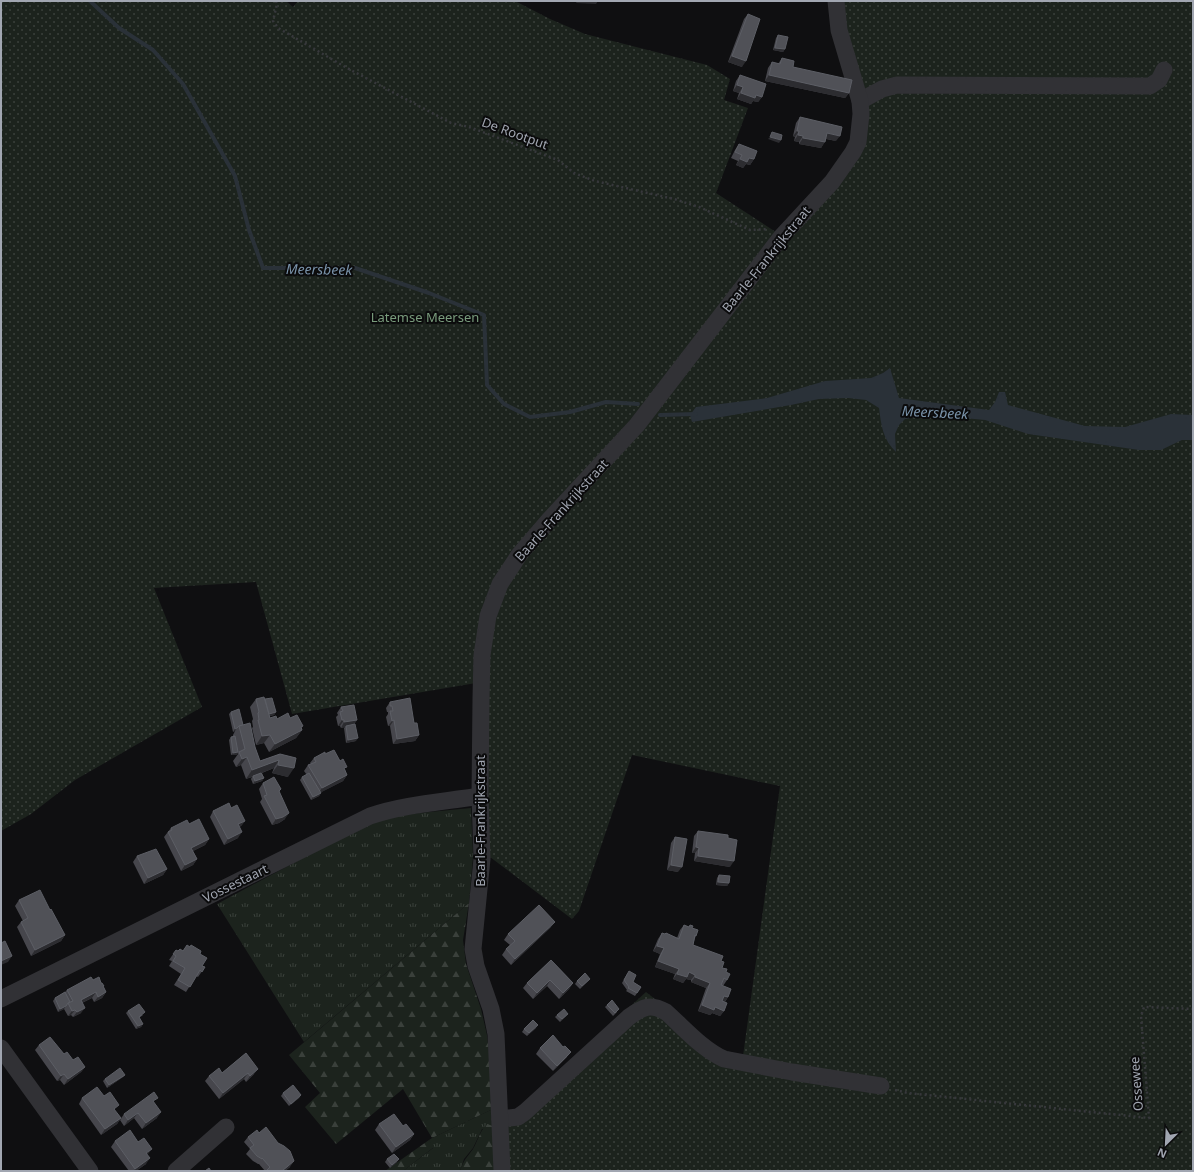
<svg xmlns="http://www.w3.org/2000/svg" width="1194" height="1172" font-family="'Noto Sans',sans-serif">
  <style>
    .grass { fill: url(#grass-tufts) }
    .forest { fill: url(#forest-firs) }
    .park { fill: url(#park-dots) }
    .water { fill: #2a3138 }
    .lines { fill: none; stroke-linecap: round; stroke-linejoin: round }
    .stream { stroke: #2a3138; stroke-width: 4 }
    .path { stroke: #37383c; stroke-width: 2.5; stroke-dasharray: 2 3; stroke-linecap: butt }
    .minor { stroke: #313135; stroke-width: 17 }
    .wall { fill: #46464c }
    .shaded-wall { fill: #2c2c30 }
    .building { fill: #505157; stroke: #5c5e65 }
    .labels { text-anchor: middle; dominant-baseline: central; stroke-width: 4; stroke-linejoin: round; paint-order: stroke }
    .street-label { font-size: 13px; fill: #a1a6b1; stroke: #0b0b0c }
    .park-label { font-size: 13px; fill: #799b7c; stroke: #0b0b0c }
    .water-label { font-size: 14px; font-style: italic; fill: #7a93aa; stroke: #0b0b0c }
  </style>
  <defs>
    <pattern id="grass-tufts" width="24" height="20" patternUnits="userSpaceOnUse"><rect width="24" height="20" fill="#1c231d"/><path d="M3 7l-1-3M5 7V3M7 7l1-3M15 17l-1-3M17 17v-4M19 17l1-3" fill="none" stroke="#3a403b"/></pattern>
    <pattern id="forest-firs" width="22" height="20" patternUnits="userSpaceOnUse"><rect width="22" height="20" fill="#1c231d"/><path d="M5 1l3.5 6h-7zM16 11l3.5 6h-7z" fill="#3a403b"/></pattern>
    <pattern id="park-dots" width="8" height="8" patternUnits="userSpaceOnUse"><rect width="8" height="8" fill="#1c231d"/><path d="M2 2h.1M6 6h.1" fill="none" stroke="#3a403b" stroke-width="1.8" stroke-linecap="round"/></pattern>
  </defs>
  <rect width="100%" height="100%" fill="#0f0f11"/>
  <g class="grass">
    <path d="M471,808L473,856L469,903L304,1042L217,904L327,845L388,816Z"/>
    <path d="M495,1108L496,1127L482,1129L473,1148L464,1159L460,1171H403L433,1148L429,1140L432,1138Z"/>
  </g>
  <g class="forest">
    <path d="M469,903L463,940L466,964L481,1009L487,1035L495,1108L432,1138L403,1089L336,1144L305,1107L320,1093L289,1055Z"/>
    <path d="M487,1124L496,1127L497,1171H460C464,1159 466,1159 473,1149C478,1140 480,1131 487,1124Z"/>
    <path d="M429,1140L434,1147L403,1171H385Z"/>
  </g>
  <path class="park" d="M1,1H286L293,7L298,1H515L550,19L585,34L707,65L730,79L724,100L748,108L716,193L782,236L858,142L836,1H1193V1171H505L503,1119L517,1110L646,992L717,1048L743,1056L780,786L632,755L579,911L572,919L490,857L482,682L292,714L256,582L154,588L202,707L75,780L31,814L1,831Z"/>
  <path class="water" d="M890,368L899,398L989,410L995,402L999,392H1005L1008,405L1085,426L1125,427L1171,414L1193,415V440H1182L1161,450H1139L1028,434L985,420L942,416L916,417L905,419L899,425L895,434L896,452C883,440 881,425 879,408L866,400L848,398L819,399L791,405L692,422L690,415L696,407L767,398L825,381L871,378L883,373Z"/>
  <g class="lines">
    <g class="stream">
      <path d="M90,1L119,28L153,50L183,84L235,176L249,230L263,268H355L429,293L484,315L487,385L504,404L530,417L570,412L606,402L638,404"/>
      <path d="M660,415L696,414"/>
    </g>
    <g class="path">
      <path d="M276,1L277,4L273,21L278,28L347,68L451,123L469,127L558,160L574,173L595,181L674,199L699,207L750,230L768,229"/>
      <path d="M895,1090L908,1093L1149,1118L1141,1016L1144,1007L1193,1009"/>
    </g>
    <g class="minor">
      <path d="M860,101L882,89L897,85L1150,86L1159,80L1164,70"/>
      <path d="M1,999L370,816C405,804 443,802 480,796"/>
      <path d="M1,1048L90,1171"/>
      <path d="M500,1119L518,1117L525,1112L629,1017C643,1007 650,1003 666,1012C684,1028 702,1049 724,1059L792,1072L881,1086"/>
      <path d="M176,1171L226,1127"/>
      <path d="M502,1171L496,1034L491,1009L476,966L473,949L482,859L480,796L481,698L482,655L488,616L500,584L519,555L549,520L637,425L782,236L832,182L853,152L858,142L861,114L860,101L839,30L836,1"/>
    </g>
  </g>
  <g class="wall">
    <path d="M748,14L742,67L728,62L744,19Z"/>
    <path d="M778,35L785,49L783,52L773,50L776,38Z"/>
    <path d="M782,58L793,67L849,93L845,98L765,81L768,68L772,62L778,64Z"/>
    <path d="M740,75L762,97L758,102L753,101L751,104L737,99L739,93L733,91L736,81Z"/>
    <path d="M800,117L836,141L826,139L821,148L799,144V142L794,141L795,137L793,136L796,123Z"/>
    <path d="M739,144L754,159L750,165L746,164L743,168L736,165L738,161L731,158L735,150Z"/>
    <path d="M256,699H265L276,712L274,715L270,716V718L277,719L290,718L303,726L301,728L302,730L296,738L269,752L264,743L256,745L252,728L253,727L252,721L253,719L250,707Z"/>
    <path d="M390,702L414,723L419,735L415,741L393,744L390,726H388L386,717L388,714V712H387L386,708Z"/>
    <path d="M341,707L357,720L354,724L356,741L346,743L344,728L345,727L341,728L340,726H338L336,717L338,715L337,713Z"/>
    <path d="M231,712L243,725L255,747L260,761L280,754L288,777L272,773L274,768L262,773L264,778L262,781L253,784L251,779L252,777L246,779L241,765L236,767L233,761L238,754V753L236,755H231L229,740L231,737H233V735L235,731L233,732L229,714Z"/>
    <path d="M325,754L345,770L347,775L343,781L321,792V793L319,796L311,800L300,780L302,777L307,775L304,771L308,765L311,764L310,763L314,758Z"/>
    <path d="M263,783L281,789L279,792L285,819L279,823L272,825L260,802L262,799L259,789Z"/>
    <path d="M231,808L245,821L241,826L239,827L238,838L224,845L210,817L213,811Z"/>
    <path d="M189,824L209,839L205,845L193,851L197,859L193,865L181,871L164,837L171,828Z"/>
    <path d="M698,831L730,867L694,861L695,853H692L694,836Z"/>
    <path d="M675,837L678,872L667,870L671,843Z"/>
    <path d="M137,856L167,869L163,875L144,884L133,862Z"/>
    <path d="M719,875L729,883L727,886L716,885L717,878Z"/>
    <path d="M19,900L50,910L65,935L61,941L31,956L17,927L21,922L23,921L15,906Z"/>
    <path d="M684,925L689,927L690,925L696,936L695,938L693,945L721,961L722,968L726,972L727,980L723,986L722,985H721L728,997L725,1002L724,1011L720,1016L712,1013L710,1015L698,1011L706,988L691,982V980L686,979L683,983L673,979L675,974L655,967L660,954L653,951L658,939L662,933L665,934L666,933L677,938L680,930Z"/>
    <path d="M551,927L511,965L502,955L506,949L510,945L504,940L508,934Z"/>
    <path d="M187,945L200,954L202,966L205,967L198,977L196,976L186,992L174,985L181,974L169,966L172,961L169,960L176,950L178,951L180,949L183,951Z"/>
    <path d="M551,960L573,983L569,989L559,999L547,986L533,999L523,988L527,983Z"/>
    <path d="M627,974L633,982L641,987L635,996L626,991L627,990L622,983Z"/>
    <path d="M590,979L580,989L575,984L577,981Z"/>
    <path d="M93,980L101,983L104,986H103L106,992L102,998L94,1002L92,998L82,1003L81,1013L73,1017L71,1015L68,1016L64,1009L58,1012L53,1001L55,998L65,992L67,990Z"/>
    <path d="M607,1005L617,1012L613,1016L605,1007Z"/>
    <path d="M128,1011L143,1015L139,1018L143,1024L141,1027L136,1029L126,1013Z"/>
    <path d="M557,1015L566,1016L560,1022L555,1017Z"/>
    <path d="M536,1028L527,1036L522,1032L524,1029Z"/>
    <path d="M39,1045L73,1060L85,1067L81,1072L64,1085L60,1080L57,1081L35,1050Z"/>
    <path d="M563,1047L567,1057L553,1071L536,1054L540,1048Z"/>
    <path d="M246,1053L254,1074L246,1082L244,1079L219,1099L205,1081L209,1076L222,1073Z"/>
    <path d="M125,1075L123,1077L107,1088L103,1081L105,1079Z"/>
    <path d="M283,1093L301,1095L299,1098L289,1106L281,1096Z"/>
    <path d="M82,1098L115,1111L121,1118L117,1124L101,1135L79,1104Z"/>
    <path d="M154,1103L157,1118L142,1129L134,1118L124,1126L120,1120L124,1114Z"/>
    <path d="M379,1124L403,1126L414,1134L410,1140L392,1153L375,1130Z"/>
    <path d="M248,1137L290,1167L285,1171H265L259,1164H258L253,1161L246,1154L250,1149L244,1142Z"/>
    <path d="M115,1141L147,1155L146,1164L136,1171H129L111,1147Z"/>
    <path d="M387,1159L397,1162L390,1168L385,1162Z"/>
  </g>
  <g class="shaded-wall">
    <path d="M577,1H598L596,4L576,3Z"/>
    <path d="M775,48L785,49L783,52L773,50Z"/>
    <path d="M732,56L746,61L742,67L728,62Z"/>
    <path d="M769,75L849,93L845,98L765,81Z"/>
    <path d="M737,85L743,87L739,93L733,91Z"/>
    <path d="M741,93L756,95L762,97L758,102L753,101L751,104L737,99Z"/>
    <path d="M797,131H799L795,137L793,136Z"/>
    <path d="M827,133L840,136L836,141L823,138Z"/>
    <path d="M798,135L803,136L799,142L794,141Z"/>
    <path d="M770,137L781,140L779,143L768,139Z"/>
    <path d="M803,138L825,142L821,148L799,144Z"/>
    <path d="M749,158L754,159L750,165L746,164L743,168L736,165L740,159Z"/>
    <path d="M276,712L274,715L266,717L268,714Z"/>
    <path d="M342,720H344L340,726H338Z"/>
    <path d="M357,720L353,726H346L345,727L341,728L344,722Z"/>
    <path d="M394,720L390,726H388L392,721Z"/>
    <path d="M303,726L299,732L302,730L296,738L269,752L275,744Z"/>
    <path d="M237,728L235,731L233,732L235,729Z"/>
    <path d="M270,735L264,743L256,745L262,736Z"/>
    <path d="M419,735L415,741L393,744L397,739Z"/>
    <path d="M358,738L356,741L346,743L348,740Z"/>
    <path d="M238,752L236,755H231L233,753Z"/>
    <path d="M247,757L241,765L236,767L242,759Z"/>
    <path d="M279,760L274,768L246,779L252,770Z"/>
    <path d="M278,765L294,768L288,777L272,773Z"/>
    <path d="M347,775L343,781L318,794L322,788Z"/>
    <path d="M264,778L262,781L253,784L255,781Z"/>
    <path d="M321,793L319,796L311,800L313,797Z"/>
    <path d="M289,813L285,819L279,823L272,825L276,819Z"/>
    <path d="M245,821L241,826L234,830L238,824Z"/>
    <path d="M242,832L238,838L224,845L228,839Z"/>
    <path d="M209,839L205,845L187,854L191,848Z"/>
    <path d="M696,847L699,848L695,853H692Z"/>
    <path d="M698,856L734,861L730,867L694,861Z"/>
    <path d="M197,859L193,865L181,871L185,865Z"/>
    <path d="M671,865L682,867L678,872L667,870Z"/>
    <path d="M167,869L163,875L144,884L148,878Z"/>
    <path d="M718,882L729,883L727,886L716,885Z"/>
    <path d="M555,922L551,927L511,965L515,959Z"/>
    <path d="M65,935L61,941L31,956L35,950Z"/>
    <path d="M657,946L664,948L660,954L653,951Z"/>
    <path d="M12,956L8,962L1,965V961Z"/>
    <path d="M658,961L679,969L675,974L655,967Z"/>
    <path d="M689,972L695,975L691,980L686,979L683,983L673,979L677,974Z"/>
    <path d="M695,977L710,983L706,988L691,982Z"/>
    <path d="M550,980L547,986L533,999L537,993Z"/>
    <path d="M573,983L569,989L559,999L563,993Z"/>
    <path d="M96,992L92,998L77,1005L81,1000Z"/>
    <path d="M106,992L102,998L94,1002L98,997Z"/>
    <path d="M724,996L728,997L724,1003L720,1001Z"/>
    <path d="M702,1005L715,1007L724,1011L720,1016L712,1013L710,1015L698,1011Z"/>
    <path d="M66,1006L64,1009L58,1012L60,1009Z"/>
    <path d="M85,1008L81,1013L73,1017L77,1012Z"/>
    <path d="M75,1010L71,1015L68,1016L72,1011Z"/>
    <path d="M568,1014L560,1022L562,1019Z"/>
    <path d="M143,1024L141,1027L136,1029L138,1026Z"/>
    <path d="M538,1025L536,1028L527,1036L529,1033Z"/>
    <path d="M571,1052L567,1057L553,1071L557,1066Z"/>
    <path d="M85,1067L81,1072L64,1085L68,1079Z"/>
    <path d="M258,1069L254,1074L246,1082L250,1076Z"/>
    <path d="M248,1073L244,1079L219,1099L223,1093Z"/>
    <path d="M64,1074L60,1080L57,1081L61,1076Z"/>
    <path d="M125,1075L123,1077L107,1088L109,1085Z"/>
    <path d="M301,1095L299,1098L289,1106L291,1104Z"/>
    <path d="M161,1112L157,1118L142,1129L146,1123Z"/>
    <path d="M138,1113L134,1118L124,1126L128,1120Z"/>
    <path d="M121,1118L117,1124L101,1135L105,1129Z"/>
    <path d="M414,1134L410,1140L392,1153L396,1147Z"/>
    <path d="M152,1149L148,1154L142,1159L146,1153Z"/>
    <path d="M150,1158L146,1164L136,1171H134L135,1169Z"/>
    <path d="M399,1159L397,1162L390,1168L392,1165Z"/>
    <path d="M294,1161L290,1167L285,1171H282Z"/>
  </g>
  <g class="building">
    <path d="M748,14L760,19L746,61L732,56Z"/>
    <path d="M778,35L788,37L785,49L775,48Z"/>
    <path d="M782,58L794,61L793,67L852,80L849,93L769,75L772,62L780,64Z"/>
    <path d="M740,75L766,84L762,97L756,95L755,98L741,93L743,87L737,85Z"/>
    <path d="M800,117L842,127L840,136L827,133L825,142L803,138V136L798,135L799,131H797Z"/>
    <path d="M772,132L782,135L781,140L770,137Z"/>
    <path d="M739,144L757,151L754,159L749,158L747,162L740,159L742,155L735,152Z"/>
    <path d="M264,697L270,718L276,716L277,719L288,713L290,718L297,715L303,726L301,727L302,730L275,744L270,735L262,736L258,720H259L258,713L259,712L256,699Z"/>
    <path d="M272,698L276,712L269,714L265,699Z"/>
    <path d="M410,698L414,723H417L419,735L397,739L394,720L392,721L390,711H393L392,706H390V702Z"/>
    <path d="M354,705L357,720L344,722V720H342L340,712L343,711L341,707Z"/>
    <path d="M239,709L243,725L239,726L237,728L235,729L231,712Z"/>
    <path d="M250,723L255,747L260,761L280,754L296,758L294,768L278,765L279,760L252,770L247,757L242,759L239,752L245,749L239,726Z"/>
    <path d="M355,724L358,738L348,740L346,726Z"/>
    <path d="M235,736L238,752L233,753L231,737Z"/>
    <path d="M334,750L340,761L343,759L347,767L344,768L347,775L322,788L308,765L316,762L314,758L325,752V754Z"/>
    <path d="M261,773L264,778L255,781L253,776Z"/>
    <path d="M309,773L321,793L313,797L302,777Z"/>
    <path d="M274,777L281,789L279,791L289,813L283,817L276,819L264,796L267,795L263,783Z"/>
    <path d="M229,803L231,808L237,805L245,821L238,824L242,832L228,839L213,811Z"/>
    <path d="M199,819L209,839L191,848L197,859L185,865L168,832L172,830L171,828L187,820L189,824Z"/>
    <path d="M698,831L728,835V838L737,840L734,861L698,856L699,848L696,847Z"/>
    <path d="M675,837L687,839L682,867L671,865Z"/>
    <path d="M156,849L167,869L148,878L137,856Z"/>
    <path d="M719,875L730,876L729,883L718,882Z"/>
    <path d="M40,890L50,910L51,909L65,935L35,950L21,922L28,918L19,900Z"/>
    <path d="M539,905L555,922L515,959L506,949L515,941L508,934Z"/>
    <path d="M684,925L689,927L690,925L693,926L692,928L698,930L696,936L695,935L693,945L723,956L721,961L724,962L722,968L727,969L726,972L730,974L727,980L724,978L721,985L731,989L728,997L724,996L722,1001L727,1003L724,1011L715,1007L714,1010L702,1005L710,983L695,977V975L689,972L687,977L677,974L679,969L658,961L664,948L657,946L662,933L665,934L666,933L679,939Z"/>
    <path d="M5,941L12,956L1,961V943Z"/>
    <path d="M187,945L190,947L191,945L201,951L200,954L207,958L202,966L205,967L202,972L200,970L190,987L178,980L185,968L173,961L176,956L173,954L176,950L178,951L180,949L183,951Z"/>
    <path d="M551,960L573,983L563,993L550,980L537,993L527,983Z"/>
    <path d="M629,971L636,975L633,982L641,987L637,993L628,988L629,987L624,980Z"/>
    <path d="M585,973L590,979L582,986L577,981Z"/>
    <path d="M91,977L93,980L99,977L101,983H102L104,986H103L106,992L98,997L96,992L81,1000L85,1008L77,1012L75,1010L72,1011L68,1003L73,1001L67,990Z"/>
    <path d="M65,992L70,1002L68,1003L66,1006L60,1009L55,998Z"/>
    <path d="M612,1000L619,1009L615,1013L607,1005Z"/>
    <path d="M139,1004L145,1012L139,1017L143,1024L138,1026L128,1011Z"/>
    <path d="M564,1009L568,1014L562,1019L557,1015Z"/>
    <path d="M533,1020L538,1025L529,1033L524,1029Z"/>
    <path d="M553,1035L563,1047L565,1046L571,1052L557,1066L540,1048Z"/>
    <path d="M50,1037L64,1054L67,1052L73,1060L78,1057L85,1067L68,1079L64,1074L61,1076L39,1045Z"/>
    <path d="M246,1053L258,1069L250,1076L248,1073L223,1093L209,1076L219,1068L222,1073Z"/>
    <path d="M120,1068L125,1075L109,1085L105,1079Z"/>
    <path d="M293,1085L301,1095L291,1104L283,1093Z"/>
    <path d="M97,1087L104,1096L110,1092L119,1105L114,1109L121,1118L105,1129L82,1098Z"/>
    <path d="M154,1092L158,1098L153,1101L161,1112L146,1123L138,1113L128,1120L124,1114Z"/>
    <path d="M394,1114L403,1126L406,1124L414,1134L396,1147L379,1124Z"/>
    <path d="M266,1127L278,1143L284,1146L290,1151L294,1161L282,1171H266L270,1167L262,1158V1159L257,1156L250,1148L254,1145L248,1137L257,1130L259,1133Z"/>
    <path d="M130,1130L138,1142L144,1138L152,1149L146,1153L150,1158L135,1169L115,1141Z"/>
    <path d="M394,1154L399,1159L392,1165L387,1159Z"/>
    <path d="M209,1168L211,1171H205Z"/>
  </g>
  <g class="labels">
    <g class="street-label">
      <text transform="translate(515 133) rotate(20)">De Rootput</text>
      <text transform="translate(766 259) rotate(-51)">Baarle-Frankrijkstraat</text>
      <text transform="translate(561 510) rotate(-48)">Baarle-Frankrijkstraat</text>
      <text transform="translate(480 821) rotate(-90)">Baarle-Frankrijkstraat</text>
      <text transform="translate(235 883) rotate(-26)">Vossestaart</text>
      <text transform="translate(1136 1084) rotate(-94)">Ossewee</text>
    </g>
    <g class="park-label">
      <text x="425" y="317">Latemse Meersen</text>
    </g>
    <g class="water-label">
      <text transform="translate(319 269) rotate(1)">Meersbeek</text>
      <text transform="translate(935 412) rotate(3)">Meersbeek</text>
    </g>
  </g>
  <rect width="1194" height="1172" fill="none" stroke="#a1a6b1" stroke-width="4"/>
  <g transform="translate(1166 1144) rotate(204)" stroke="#0b0b0c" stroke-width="3" paint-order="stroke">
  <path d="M0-3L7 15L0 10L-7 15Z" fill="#a1a6b1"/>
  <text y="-6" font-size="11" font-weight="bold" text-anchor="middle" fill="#a1a6b1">N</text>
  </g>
</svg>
